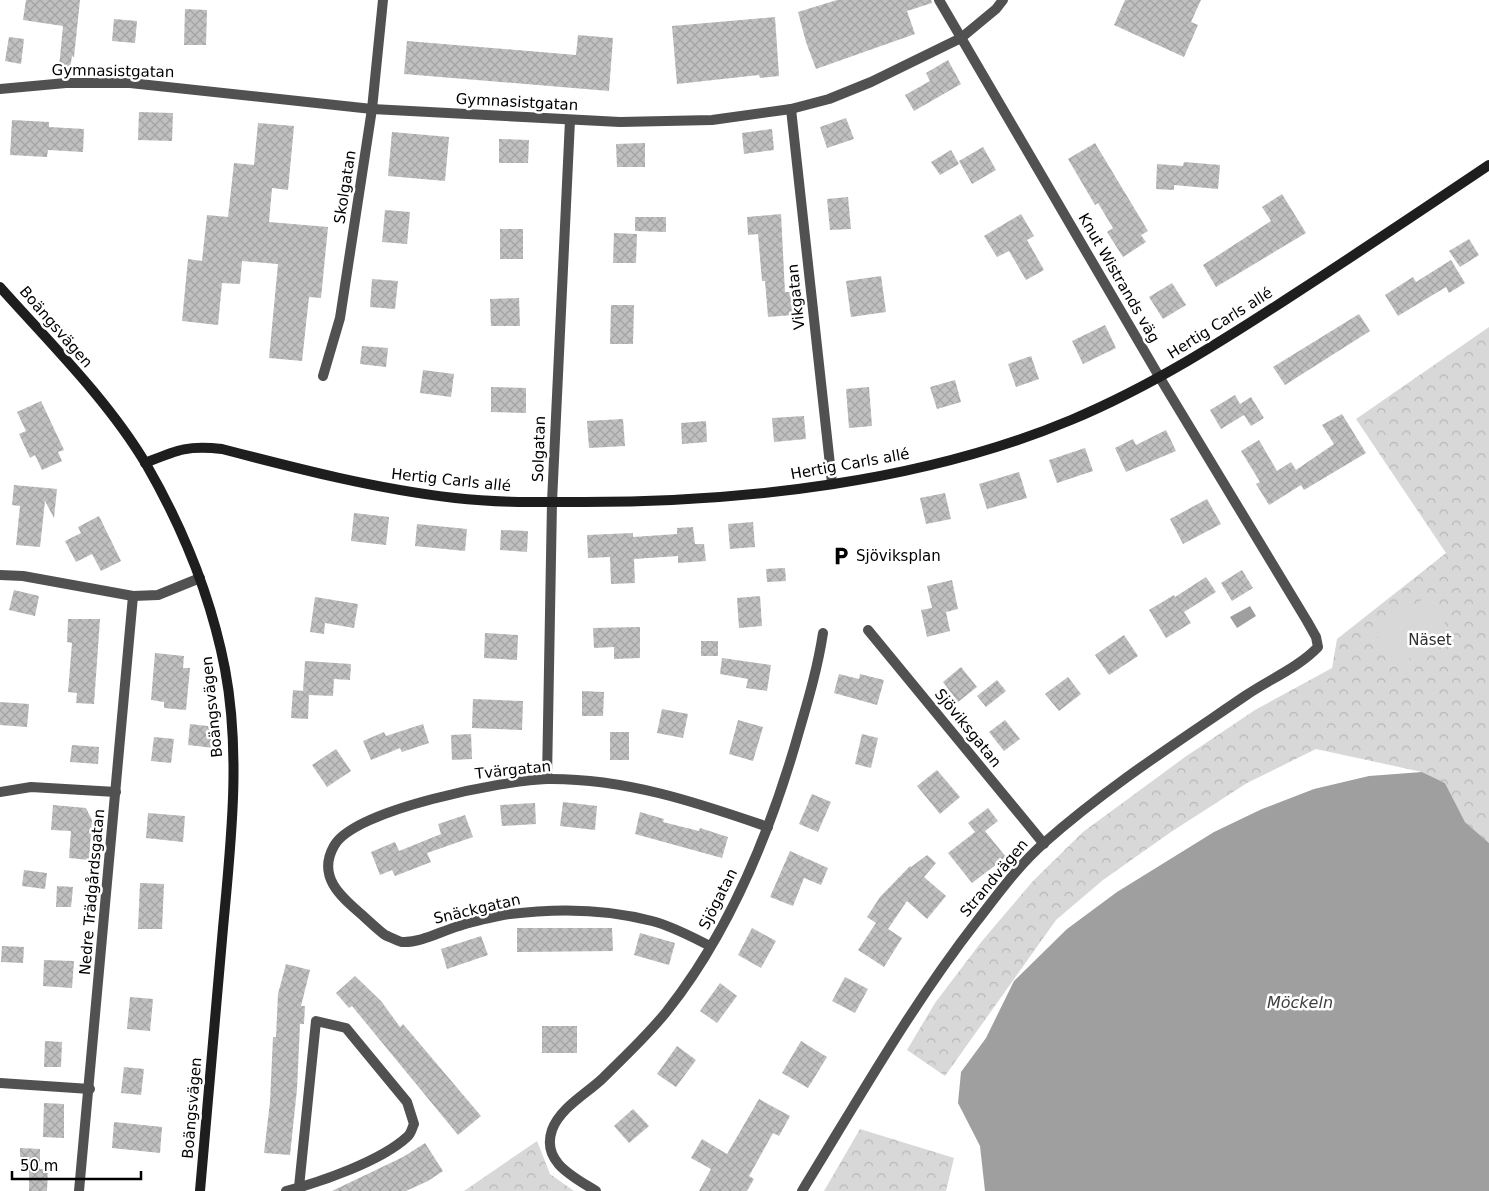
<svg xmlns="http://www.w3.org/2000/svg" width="1489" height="1191" font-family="'DejaVu Sans',sans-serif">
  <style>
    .park { fill: url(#park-crowns) }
    .pitch { fill: #d8d8d8 }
    .water { fill: #9f9f9f }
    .building { fill: url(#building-cross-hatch) }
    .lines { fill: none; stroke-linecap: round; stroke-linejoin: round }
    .street { stroke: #515151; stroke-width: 10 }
    .secondary { stroke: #1e1e1e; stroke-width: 10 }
    .labels { text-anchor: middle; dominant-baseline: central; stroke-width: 5; stroke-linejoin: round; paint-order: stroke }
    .street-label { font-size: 15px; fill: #000; stroke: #fff }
    .poi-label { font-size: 15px; fill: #000; stroke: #fff; text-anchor: start }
    .park-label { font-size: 15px; fill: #2f2f2f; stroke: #fff }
    .water-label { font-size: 16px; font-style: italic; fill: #404040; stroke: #fff }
  </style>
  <defs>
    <pattern id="park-crowns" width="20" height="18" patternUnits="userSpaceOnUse" patternTransform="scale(1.25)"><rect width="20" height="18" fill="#d8d8d8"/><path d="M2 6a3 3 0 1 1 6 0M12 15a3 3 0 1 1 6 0" fill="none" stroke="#b8b8b8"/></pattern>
    <pattern id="building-cross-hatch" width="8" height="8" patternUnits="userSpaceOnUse" patternTransform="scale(1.25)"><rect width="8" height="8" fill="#c0c0c0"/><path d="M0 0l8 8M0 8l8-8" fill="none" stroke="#a3a3a3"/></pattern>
  </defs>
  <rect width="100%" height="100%" fill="#fff"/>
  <g class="park">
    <path d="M1489,327V843L1465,822L1445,783L1422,772L1316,749L1247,783L1171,832L1103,880L1056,920L945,1076L907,1050L935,1003L982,941L1033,881L1083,832L1185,757L1255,710L1332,668L1337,639L1446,553L1356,419Z"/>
    <path d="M860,1129L954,1158L946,1191H824Z"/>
    <path d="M537,1141L550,1174L574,1191H464Z"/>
  </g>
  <path class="pitch" d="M1428,596L1451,633L1396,667L1373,630Z"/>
  <g class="water">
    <path d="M1250,606L1256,616L1237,628L1230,617Z"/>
    <path d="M1422,772L1445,783L1465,822L1489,843V1191H985L980,1146L958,1103L961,1072L986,1038L1014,981L1067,929L1117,892L1214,832L1262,809L1314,789L1369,776Z"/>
  </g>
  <g class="building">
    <path d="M26,0H80L74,57L72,56L70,68L59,67L63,26L23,20Z"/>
    <path d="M837,0H931L932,3L907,11L915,34L816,69L806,42L798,12Z"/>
    <path d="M1125,0H1201L1191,22L1198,25L1184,57L1114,25Z"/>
    <path d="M185,9L207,10L206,45H184Z"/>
    <path d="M775,17L779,76L760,78L759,75L677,84L672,26Z"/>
    <path d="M114,19L137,21L135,43L112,41Z"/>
    <path d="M578,35L613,38L609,91L404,74L407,41L576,55Z"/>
    <path d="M9,37L24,39L21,64L5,61Z"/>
    <path d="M948,60L961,84L914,111L905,95L930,81L926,73Z"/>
    <path d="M139,112L173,113L172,141L138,140Z"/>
    <path d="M846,118L854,139L827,148L820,127Z"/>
    <path d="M12,120L49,122V127L84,129L83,152L48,150L47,157L10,155Z"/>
    <path d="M258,123L294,126L288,190L272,188L269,222L328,227L321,298L309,297L302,361L269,358L278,264L242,261L240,284L222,283L218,325L182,321L188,259L202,261L207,215L228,217L234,163L254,165Z"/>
    <path d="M772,129L774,150L744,154L742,133Z"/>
    <path d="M392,132L449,137L445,181L388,176Z"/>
    <path d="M499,139L529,140L528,163H499Z"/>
    <path d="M645,143V167H617L616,144Z"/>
    <path d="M1095,143L1148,231L1141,235L1146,242L1123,257L1107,232L1113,228L1098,203L1095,205L1068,159Z"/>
    <path d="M983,147L996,170L972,184L959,161Z"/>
    <path d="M951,150L959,164L940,175L931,162Z"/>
    <path d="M1184,162L1220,165L1218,189L1174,185V190L1156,189L1157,164L1183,166Z"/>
    <path d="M1282,194L1306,233L1216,287L1203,265L1271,221L1262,207Z"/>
    <path d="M848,197L851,229L830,230L827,199Z"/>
    <path d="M385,210L410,212L407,244L382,242Z"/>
    <path d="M781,214L785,292H791L793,315L768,317L765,281H762L758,234L748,235L747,217Z"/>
    <path d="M1021,214L1034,236L1027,240L1044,270L1026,280L1009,251L997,257L984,236Z"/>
    <path d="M635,217H666V232L635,231Z"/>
    <rect x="500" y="229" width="23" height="30"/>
    <path d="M614,233L637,234L636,263H613Z"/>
    <path d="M1469,239L1479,255L1460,267L1449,251Z"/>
    <path d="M1451,260L1465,283L1449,293L1446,287L1398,316L1385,295L1413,277L1416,282Z"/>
    <path d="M881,276L886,312L851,317L846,281Z"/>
    <path d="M372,279L398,281L395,309L370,307Z"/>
    <path d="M1172,283L1186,305L1163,319L1149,297Z"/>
    <path d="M519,298L520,326H491L490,299Z"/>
    <path d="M611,305H634L633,344H610Z"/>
    <path d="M1359,314L1370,331L1285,385L1273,367Z"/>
    <path d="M1105,325L1116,348L1083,364L1072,341Z"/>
    <path d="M362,346L388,348L386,367L360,364Z"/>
    <path d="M1031,356L1039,379L1016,387L1008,364Z"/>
    <path d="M423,370L454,374L451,397L420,393Z"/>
    <path d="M955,380L961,402L937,409L930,387Z"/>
    <path d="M491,387L526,388V413L491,412Z"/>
    <path d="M869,387L872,426L849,428L846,389Z"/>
    <path d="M1235,395L1240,404L1251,397L1264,418L1251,426L1244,415L1221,429L1210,410Z"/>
    <path d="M41,401L64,450L58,452L62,461L42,470L35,455L30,458L19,434L26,431L17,412Z"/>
    <path d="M1342,414L1366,453L1304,490L1301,485L1269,505L1256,484L1260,482L1241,451L1259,440L1277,471L1291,462L1296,470L1334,444L1322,425Z"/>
    <path d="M804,416L806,439L774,442L772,418Z"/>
    <path d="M623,419L625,446L589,448L587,421Z"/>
    <path d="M706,421L707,442L682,444L681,423Z"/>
    <path d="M1166,430L1176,451L1126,472L1115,448L1133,439L1136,445Z"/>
    <path d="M1085,448L1093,471L1057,483L1049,460Z"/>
    <path d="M1019,472L1027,498L987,509L979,484Z"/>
    <path d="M14,485L57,489L54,518L45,501L40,547L16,545L20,506L12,505Z"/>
    <path d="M945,493L951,519L926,524L920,498Z"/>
    <path d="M1207,499L1221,524L1183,544L1170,519Z"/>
    <path d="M354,513L389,517L386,545L351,541Z"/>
    <path d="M99,516L121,561L101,571L92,554L76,562L65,541L81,533L78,527Z"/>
    <path d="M753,522L755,547L730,549L728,524Z"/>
    <path d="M417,524L467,529L465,551L415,546Z"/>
    <path d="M693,527L695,544H704L706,561L678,563V556L634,559L635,583L611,584L610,557L588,558L587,535L633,533V537L677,534V528Z"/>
    <path d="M501,530L528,531L527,552L500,550Z"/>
    <path d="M785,568L786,581L767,582L766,569Z"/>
    <path d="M1242,570L1253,588L1232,601L1221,583Z"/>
    <path d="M1206,577L1216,592L1184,612L1191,623L1166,638L1149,610L1174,595L1175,597Z"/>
    <path d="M952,580L958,609L946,612L950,631L927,637L921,610L932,608L927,586Z"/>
    <path d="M14,590L39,596L35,616L9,610Z"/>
    <path d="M760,596L762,626L739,628L737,598Z"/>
    <path d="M315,597L358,604L354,628L325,623L324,634L310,632Z"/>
    <path d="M68,619H100L94,704L76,703L77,693L68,692L72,643L67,642Z"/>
    <path d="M640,627V658L614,659V647L594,648L593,628Z"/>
    <path d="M485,633L518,635L517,660L484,658Z"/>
    <path d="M1124,635L1138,656L1109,675L1095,655Z"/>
    <rect x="701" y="641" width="17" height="15"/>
    <path d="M155,653L184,656L183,668H190L186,710L164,708V702L151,700Z"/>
    <path d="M722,658L771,665L767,691L746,688L748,679L720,674Z"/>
    <path d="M305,661L351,664L350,680L334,679L333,696L309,695L308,719L291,718L293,690L303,691Z"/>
    <path d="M961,667L977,687L958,702L943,682Z"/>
    <path d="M839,674L859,679L860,674L884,680L877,705L834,693Z"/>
    <path d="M1068,677L1081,694L1059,711L1045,694Z"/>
    <path d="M997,680L1006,691L986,707L977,696Z"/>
    <path d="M582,691L604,692L603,716H582Z"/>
    <path d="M473,699L523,701L522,730L472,728Z"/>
    <path d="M0,702L29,704L27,727L0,725Z"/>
    <path d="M662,709L688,714L683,738L657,733Z"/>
    <path d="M738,720L763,727L753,761L729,754Z"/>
    <path d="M1005,720L1020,739L1004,751L989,732Z"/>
    <path d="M190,724L216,727L214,748L188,745Z"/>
    <path d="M423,724L429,743L402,752L400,748L371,760L363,741L384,732L386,736Z"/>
    <rect x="610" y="732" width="19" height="28"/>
    <path d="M471,734L472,759L452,760L451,735Z"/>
    <path d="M862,734L878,738L871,768L855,764Z"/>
    <path d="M154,737L174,739L171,763L151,761Z"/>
    <path d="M72,745L99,747L98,764L70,762Z"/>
    <path d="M336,749L351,771L327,787L312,765Z"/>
    <path d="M937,770L960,797L940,814L917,786Z"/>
    <path d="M812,794L831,802L818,832L799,824Z"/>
    <path d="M563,802L597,806L595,830L560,826Z"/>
    <path d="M535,803L536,824L502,826L500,805Z"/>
    <path d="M53,805L86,808L92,820L89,860L69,858L71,831L51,830Z"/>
    <path d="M988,808L998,821L985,831L1006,857L972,883L948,853L975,832L968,823Z"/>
    <path d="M640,812L664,819L663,822L699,831L700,828L728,837L722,858L635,834Z"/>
    <path d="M148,813L185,816L183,842L146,838Z"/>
    <path d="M465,815L473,837L427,853L431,862L395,876L392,870L380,875L371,852L395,842L399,851L441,834L438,824Z"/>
    <path d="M790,851L828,868L821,885L804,878L793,906L770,897Z"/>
    <path d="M927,855L936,863L924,877L946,896L927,919L907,901L888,929L902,938L884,967L858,950L876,923L867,917L880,897L910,866L911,867Z"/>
    <path d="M24,870L47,873L45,889L22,886Z"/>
    <path d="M140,883L164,884L162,929H138Z"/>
    <path d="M57,886L73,887L71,907H56Z"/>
    <path d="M517,928H612L613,951L517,952Z"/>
    <path d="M752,928L776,941L761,968L738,955Z"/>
    <path d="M640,933L675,943L669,965L634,955Z"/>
    <path d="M481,936L488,955L447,969L441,949Z"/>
    <path d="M2,946L24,947L23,963L1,962Z"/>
    <path d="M44,960L74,961L72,988L43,986Z"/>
    <path d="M286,964L310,970L301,1006H305L304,1024H300L297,1089L290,1155L264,1153L270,1102L273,1037H276L278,994Z"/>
    <path d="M355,976L381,1001L400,1027L403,1024L481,1116L458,1135L352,1006L349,1008L336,993Z"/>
    <path d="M845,977L868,989L855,1013L832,1001Z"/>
    <path d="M720,983L737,996L717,1023L700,1011Z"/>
    <path d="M130,997L153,999L150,1031L127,1029Z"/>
    <rect x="542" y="1026" width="35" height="27"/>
    <path d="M45,1041L62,1042L61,1067H44Z"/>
    <path d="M801,1041L827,1057L808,1088L782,1073Z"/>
    <path d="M677,1046L696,1060L676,1087L657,1074Z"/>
    <path d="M124,1067L144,1069L141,1095L121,1093Z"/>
    <path d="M759,1099L790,1116L779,1136L773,1133L749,1176L754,1179L747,1191H699L711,1169L691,1158L702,1139L727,1154Z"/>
    <path d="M44,1103L64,1104V1138L43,1137Z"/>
    <path d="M633,1109L649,1126L629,1143L614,1126Z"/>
    <path d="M114,1122L162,1127L160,1153L112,1148Z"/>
    <path d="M425,1143L443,1171L428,1181L406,1191H332L403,1157Z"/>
    <path d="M20,1148L40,1149V1169H48L47,1191H29V1171H20Z"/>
  </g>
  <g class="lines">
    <g class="street">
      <path d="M0,89L66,83H130L372,109L620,122L712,120L791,109L829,99L871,82L961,38L996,9L1003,0"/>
      <path d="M791,109L832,483"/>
      <path d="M323,376L340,318L372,109L383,0"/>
      <path d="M0,575L23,576L133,596L158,595L200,578"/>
      <path d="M868,630L1044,844"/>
      <path d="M547,779L552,502L570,120"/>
      <path d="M0,792L31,787L116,792"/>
      <path d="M710,946C692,937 672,926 652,921C603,908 553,908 503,915C488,918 473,921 459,926C441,931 421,943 402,942C397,941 390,937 385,935C377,929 369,921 361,914C340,896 317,876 334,846C354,809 506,780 547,779C624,778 696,802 768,827"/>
      <path d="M0,1083L90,1089"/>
      <path d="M79,1191L133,596"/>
      <path d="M286,1191C321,1182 381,1161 407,1137C411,1134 412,1128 414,1124L407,1102L346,1028L316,1021L299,1187"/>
      <path d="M596,1191C574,1177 541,1162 552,1130C560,1108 586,1094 602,1079C624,1057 648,1035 667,1011C732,929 772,828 800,728C809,697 818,666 823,633"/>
      <path d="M802,1191C858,1100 911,1006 977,921C998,894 1018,866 1044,843C1106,788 1176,743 1245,696C1268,680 1298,668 1318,647L1316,637L1307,621L1160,378L939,0"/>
    </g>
    <g class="secondary">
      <path d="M0,287C49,342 108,400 146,464C183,528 211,597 225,669C241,754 231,842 223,928C215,1015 208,1103 200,1191"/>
      <path d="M145,463C177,450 187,445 222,449C299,469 376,489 455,498C498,503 541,502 584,502C744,502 923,482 1071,420C1152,386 1224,340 1296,293C1361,251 1425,208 1489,165"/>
    </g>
  </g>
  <defs>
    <g id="parking-bare" transform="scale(1.5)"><path d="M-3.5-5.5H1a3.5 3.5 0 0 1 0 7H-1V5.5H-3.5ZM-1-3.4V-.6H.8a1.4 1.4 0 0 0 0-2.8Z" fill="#000" stroke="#fff" stroke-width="2.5" paint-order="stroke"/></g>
  </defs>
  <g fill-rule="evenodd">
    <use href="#parking-bare" x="841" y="556"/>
  </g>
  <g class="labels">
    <g class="street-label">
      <text transform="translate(113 71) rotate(1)">Gymnasistgatan</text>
      <text transform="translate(517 102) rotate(3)">Gymnasistgatan</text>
      <text transform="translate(345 187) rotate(-81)">Skolgatan</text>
      <text transform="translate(1119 278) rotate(60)">Knut Wistrands väg</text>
      <text transform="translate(796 297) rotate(-96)">Vikgatan</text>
      <text transform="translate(1220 323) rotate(-32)">Hertig Carls allé</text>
      <text transform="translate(56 327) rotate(49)">Boängsvägen</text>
      <text transform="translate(539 449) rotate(-88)">Solgatan</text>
      <text transform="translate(850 464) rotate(-10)">Hertig Carls allé</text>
      <text transform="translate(451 480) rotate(6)">Hertig Carls allé</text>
      <text transform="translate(212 707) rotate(-96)">Boängsvägen</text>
      <text transform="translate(968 728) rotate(51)">Sjöviksgatan</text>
      <text transform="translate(513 770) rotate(-6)">Tvärgatan</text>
      <text transform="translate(994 878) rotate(-50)">Strandvägen</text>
      <text transform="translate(92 892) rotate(-85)">Nedre Trädgårdsgatan</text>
      <text transform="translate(718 899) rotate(-63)">Sjögatan</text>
      <text transform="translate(477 909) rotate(-13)">Snäckgatan</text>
      <text transform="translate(192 1108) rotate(-85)">Boängsvägen</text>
    </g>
    <g class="poi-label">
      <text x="856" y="556">Sjöviksplan</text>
    </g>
    <g class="park-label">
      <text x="1430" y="640">Näset</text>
    </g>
    <g class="water-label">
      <text x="1300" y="1002">Möckeln</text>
    </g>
  </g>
  <path d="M12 1171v8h129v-8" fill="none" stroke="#000000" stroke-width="2.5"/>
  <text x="20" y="1171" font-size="15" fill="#000000" stroke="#ffffff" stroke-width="4" paint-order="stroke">50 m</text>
</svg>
